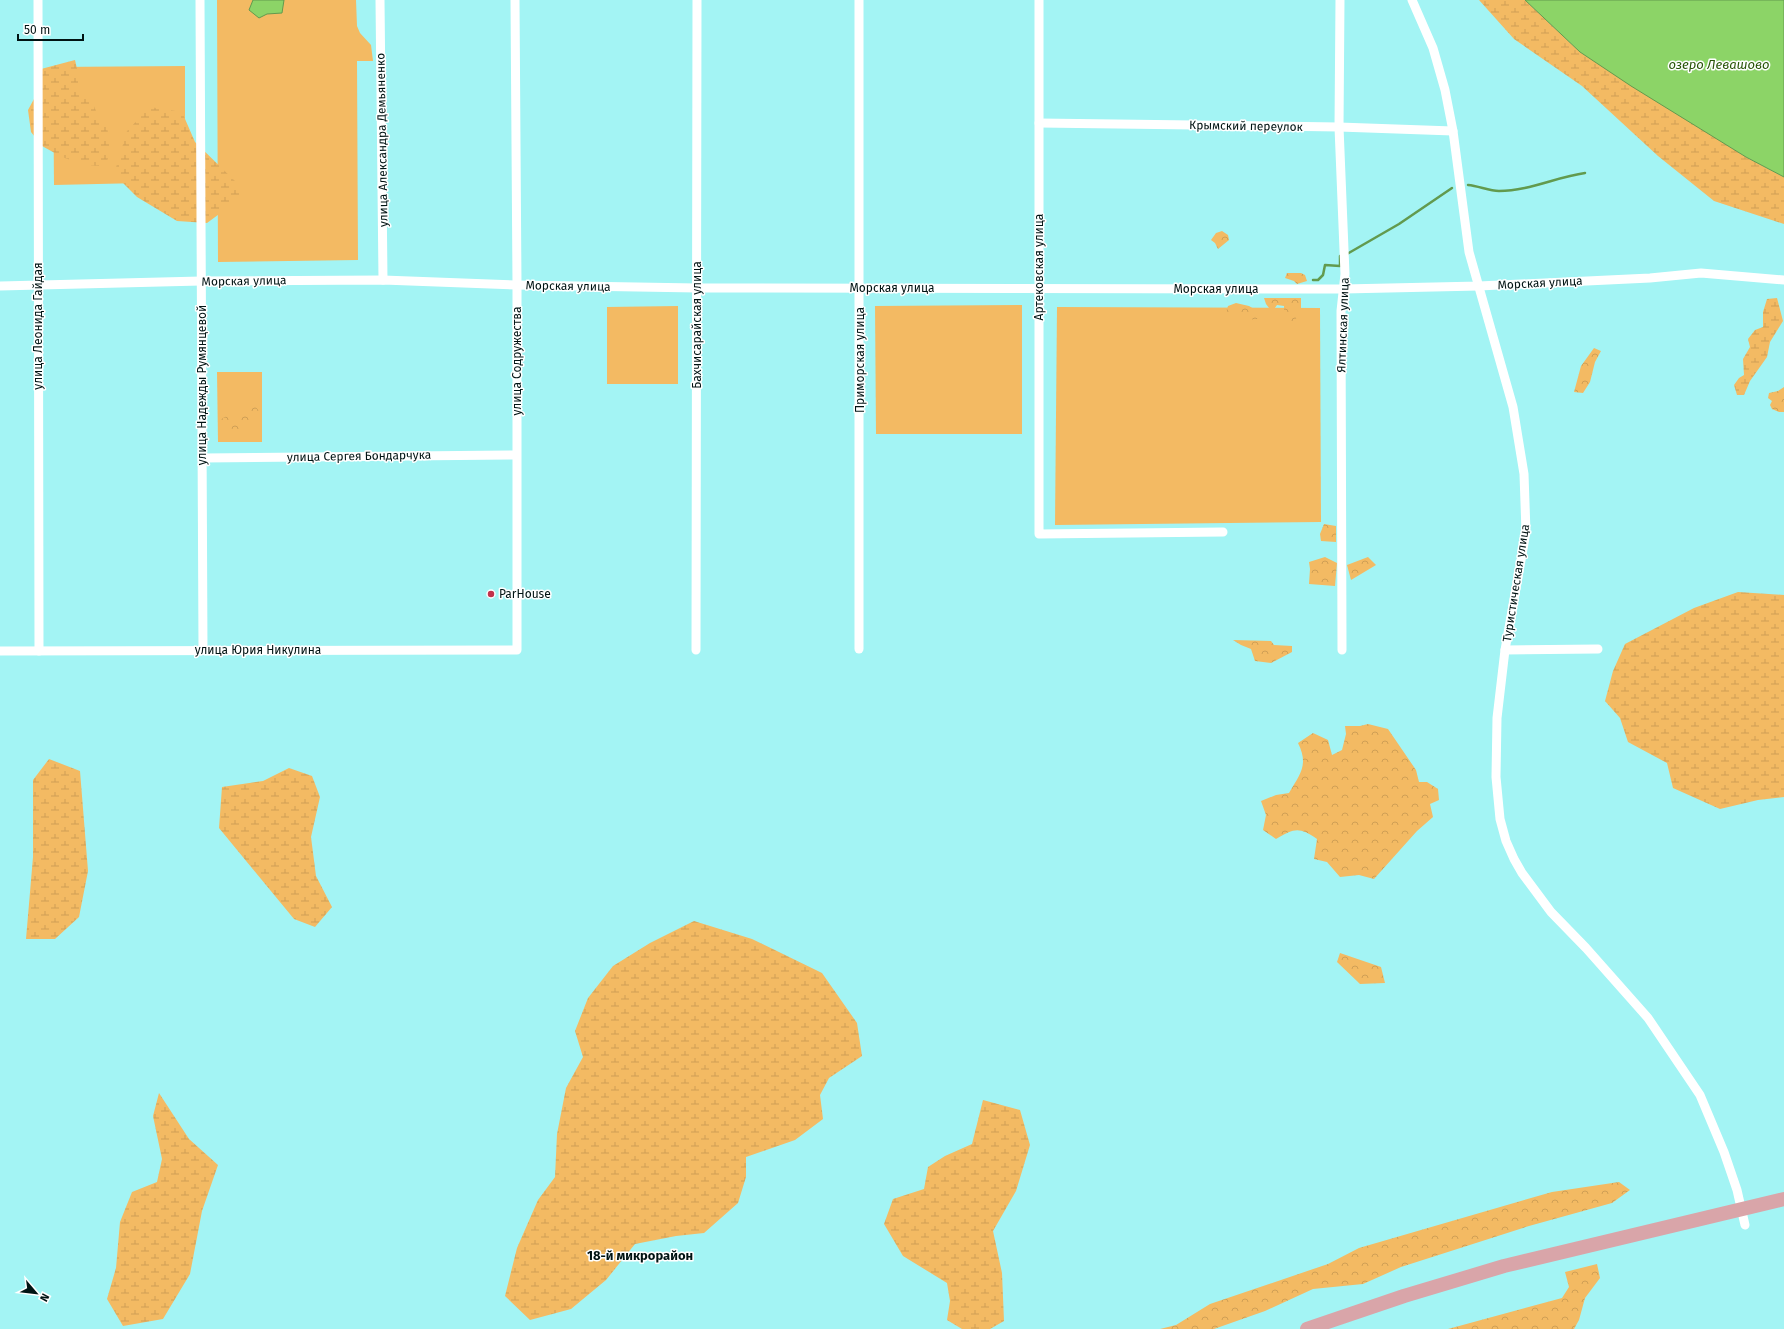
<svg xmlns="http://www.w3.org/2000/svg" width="1784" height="1329" font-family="'Fira Sans',sans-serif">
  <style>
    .grass { fill: #f3ba63 }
    .forest { fill: url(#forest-crowns) }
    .wetland { fill: url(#wetland-marsh) }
    .water { fill: #8cd467; stroke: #629a4e }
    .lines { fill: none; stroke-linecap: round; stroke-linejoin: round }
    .stream { stroke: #629a4e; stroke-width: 2.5 }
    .minor { stroke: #fff; stroke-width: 9 }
    .primary { stroke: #d9a5a9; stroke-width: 14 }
    .poi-dot { fill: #c2324b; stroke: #fff; stroke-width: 1.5 }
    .labels { text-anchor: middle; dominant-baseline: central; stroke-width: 3; stroke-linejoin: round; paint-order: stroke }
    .street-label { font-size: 12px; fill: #001313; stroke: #fff }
    .poi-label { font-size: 12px; fill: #001313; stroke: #fff; text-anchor: start }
    .water-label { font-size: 13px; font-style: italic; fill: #285507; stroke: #fff }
    .neighbourhood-label { font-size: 13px; font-weight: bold; fill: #001313; stroke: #fff }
  </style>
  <defs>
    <pattern id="forest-crowns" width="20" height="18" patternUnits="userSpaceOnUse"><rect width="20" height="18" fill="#f3ba63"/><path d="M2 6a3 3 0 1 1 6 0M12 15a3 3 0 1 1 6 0" fill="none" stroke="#cf9f55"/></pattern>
    <pattern id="wetland-marsh" width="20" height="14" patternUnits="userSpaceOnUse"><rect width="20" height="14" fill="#f3ba63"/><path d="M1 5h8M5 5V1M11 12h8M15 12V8" fill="none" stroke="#cf9f55"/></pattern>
  </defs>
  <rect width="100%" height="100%" fill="#a3f4f4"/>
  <g class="grass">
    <path d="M217,0H356L357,26L360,33L371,45L373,61H357L358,260L218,262Z"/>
    <path d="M185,66V182L54,185L53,67Z"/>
    <path d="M1022,305V434H876L875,306Z"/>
    <path d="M678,306V384H607V307Z"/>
    <path d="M1057,307L1320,308L1321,522L1055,525Z"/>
    <path d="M217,372H262V442H218Z"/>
  </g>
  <g class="forest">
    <path d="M1222,231L1228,235L1229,240L1218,249L1215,243L1211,240L1216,233Z"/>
    <path d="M1287,273H1301L1305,275L1307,281L1297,284L1294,281L1285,278Z"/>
    <path d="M1264,298H1301V310L1294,322L1290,321L1284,313V306L1277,305L1272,312L1266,304Z"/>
    <path d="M1236,303L1249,306L1261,313L1257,319L1246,320L1226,312L1228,306Z"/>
    <path d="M1594,348L1601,351L1595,362L1590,382L1583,393L1574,392L1581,366Z"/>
    <path d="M1784,387V412H1779L1772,409L1770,405L1772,401L1768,398L1769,393L1778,391Z"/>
    <path d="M247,404L254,405L259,411L256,415L258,422L239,432L228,427L220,420L231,413H240Z"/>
    <path d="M1324,524L1336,526V542L1321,541L1320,534Z"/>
    <path d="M1325,557L1337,563L1335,586L1309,584L1310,569L1309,562Z"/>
    <path d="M1368,557L1376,565L1351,580L1347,565Z"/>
    <path d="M1233,640L1271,641L1274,645L1292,646V652L1271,663L1255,661L1251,649L1241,645Z"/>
    <path d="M1368,724L1388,729L1416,770L1419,782H1427L1438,789L1439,800L1430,804L1433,817L1417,831L1374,879L1359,875L1340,877L1327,862L1314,859L1317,839C1299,827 1295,828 1276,839L1263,830L1266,815L1261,801L1276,795L1289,793C1300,774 1309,765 1298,743L1313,733L1328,740L1332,755L1342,750L1346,734L1345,726H1360Z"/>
    <path d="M1340,953L1381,967L1385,983L1360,984L1337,962Z"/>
    <path d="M1619,1182L1630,1190L1612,1203L1529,1226L1401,1267L1363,1284L1313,1289L1265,1311L1214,1329H1160L1176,1325L1210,1304L1328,1264L1359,1248L1552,1192Z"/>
    <path d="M1597,1264L1600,1278L1585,1298L1579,1320L1574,1329H1448L1562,1298L1569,1287L1565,1272Z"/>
  </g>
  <g class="wetland">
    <path d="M1479,0H1525L1580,52L1746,157L1784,177V224L1714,201L1658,156L1582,86L1514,39Z"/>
    <path d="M75,60L78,73V88L90,96L98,116L107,127L111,150L107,161L101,166L85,165L62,157L42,146L31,132L28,110L34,99L41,69Z"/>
    <path d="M150,107L182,112L195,142L237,183L241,198L207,223L177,221L137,197L114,174L127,131Z"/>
    <path d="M1777,298L1783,321L1770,342L1767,357L1750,381L1744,395H1737L1734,385L1739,378L1744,375L1743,359L1750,347L1748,339L1755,330L1763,327V312L1767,299Z"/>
    <path d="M1738,592L1784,595V797L1758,800L1720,809L1673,788L1667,763L1628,742L1620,718L1605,701L1613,671L1625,644L1694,608Z"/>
    <path d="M49,759L80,771L88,871L79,917L55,939H26L33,857V780Z"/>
    <path d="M289,768L312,776L320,797L311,837L316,876L332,907L315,927L294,919L219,828L222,787L263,781Z"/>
    <path d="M694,921L752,939L822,973L857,1023L862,1056L829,1078L820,1095L823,1119L795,1140L746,1157V1177L738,1203L704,1233L676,1236L635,1244L606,1280L571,1309L530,1320L505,1296L517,1248L538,1200L555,1177L557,1134L566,1088L583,1057L575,1031L588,998L613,966L650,943Z"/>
    <path d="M159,1093L189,1139L218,1165L202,1211L190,1274L163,1319L123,1326L107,1299L116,1268L120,1222L132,1192L157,1182L162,1159L153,1116Z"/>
    <path d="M983,1100L1020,1110L1030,1145L1016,1191L993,1231L1002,1273L1004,1321L990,1329H962L947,1320L950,1301L947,1283L903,1256L884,1224L893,1199L924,1189L928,1167L945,1156L972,1144Z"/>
  </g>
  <g class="water">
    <path d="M253,0H284L282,13L267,14L259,18L249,10Z"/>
    <path d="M1525,0H1784V177L1746,157L1631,86L1580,52Z"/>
  </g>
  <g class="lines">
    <g class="stream">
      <path d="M1468,185C1479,186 1489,191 1499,191C1529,191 1556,177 1585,173"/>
      <path d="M1347,254L1399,224L1452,188"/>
      <path d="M1313,280H1318L1323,275L1325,265L1340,266V256"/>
    </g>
    <g class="minor">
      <path d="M38,0L39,651"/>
      <path d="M200,0L203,650"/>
      <path d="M380,0L383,280"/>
      <path d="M1039,0V534L1223,532"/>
      <path d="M1340,0L1339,127L1345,274L1341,311L1342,650"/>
      <path d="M1412,0L1433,48L1445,90L1453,131L1469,252L1513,407L1524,474L1526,532L1505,650L1497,718L1496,777L1500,819L1506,841L1514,859L1522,873L1551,912L1586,948L1648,1018L1700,1095L1724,1152L1737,1190L1745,1225"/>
      <path d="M1039,123L1339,127L1453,131"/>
      <path d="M0,286L201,281L383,280L517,285L697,288L1344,289L1479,286L1650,278L1701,273L1784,280"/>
      <path d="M203,458L516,455"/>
      <path d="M859,649V0"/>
      <path d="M696,650L697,0"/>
      <path d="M1505,650L1598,649"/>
      <path d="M0,651L517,650V285L515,0"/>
    </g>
    <path class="primary" d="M1307,1329L1404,1296L1504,1266L1784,1199"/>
  </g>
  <circle class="poi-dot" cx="491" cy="594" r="4"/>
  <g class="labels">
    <g class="street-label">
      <text transform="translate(1246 126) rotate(1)">Крымский переулок</text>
      <text transform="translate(382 140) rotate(-91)">улица Александра Демьяненко</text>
      <text transform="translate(1039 267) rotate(-90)">Артековская улица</text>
      <text transform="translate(244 281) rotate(-1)">Морская улица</text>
      <text transform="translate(1540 283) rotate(-3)">Морская улица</text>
      <text transform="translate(568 286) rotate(1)">Морская улица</text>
      <text x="892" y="288">Морская улица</text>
      <text x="1216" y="289">Морская улица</text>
      <text transform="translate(697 325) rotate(-90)">Бахчисарайская улица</text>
      <text transform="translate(1343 325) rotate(-88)">Ялтинская улица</text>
      <text transform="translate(38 326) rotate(-90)">улица Леонида Гайдая</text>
      <text transform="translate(860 360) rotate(-90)">Приморская улица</text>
      <text transform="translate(517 361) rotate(-90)">улица Содружества</text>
      <text transform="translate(202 385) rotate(-90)">улица Надежды Румянцевой</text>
      <text transform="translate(359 456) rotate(-1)">улица Сергея Бондарчука</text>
      <text transform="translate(1516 583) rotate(-81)">Туристическая улица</text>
      <text x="258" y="650">улица Юрия Никулина</text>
    </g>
    <g class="poi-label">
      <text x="499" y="594">ParHouse</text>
    </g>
    <g class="water-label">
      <text x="1719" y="64">озеро Левашово</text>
    </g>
    <g class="neighbourhood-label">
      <text x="640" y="1255">18-й микрорайон</text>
    </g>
  </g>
  <g transform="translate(36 1293) rotate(118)" stroke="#ffffff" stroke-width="3" paint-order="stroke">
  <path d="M0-3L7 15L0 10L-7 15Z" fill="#001313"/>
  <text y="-6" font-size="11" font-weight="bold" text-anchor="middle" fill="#001313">N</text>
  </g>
  <path d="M18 34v6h65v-6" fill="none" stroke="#001313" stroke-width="2"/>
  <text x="24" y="34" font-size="12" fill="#001313" stroke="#ffffff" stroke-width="3" paint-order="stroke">50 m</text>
</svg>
